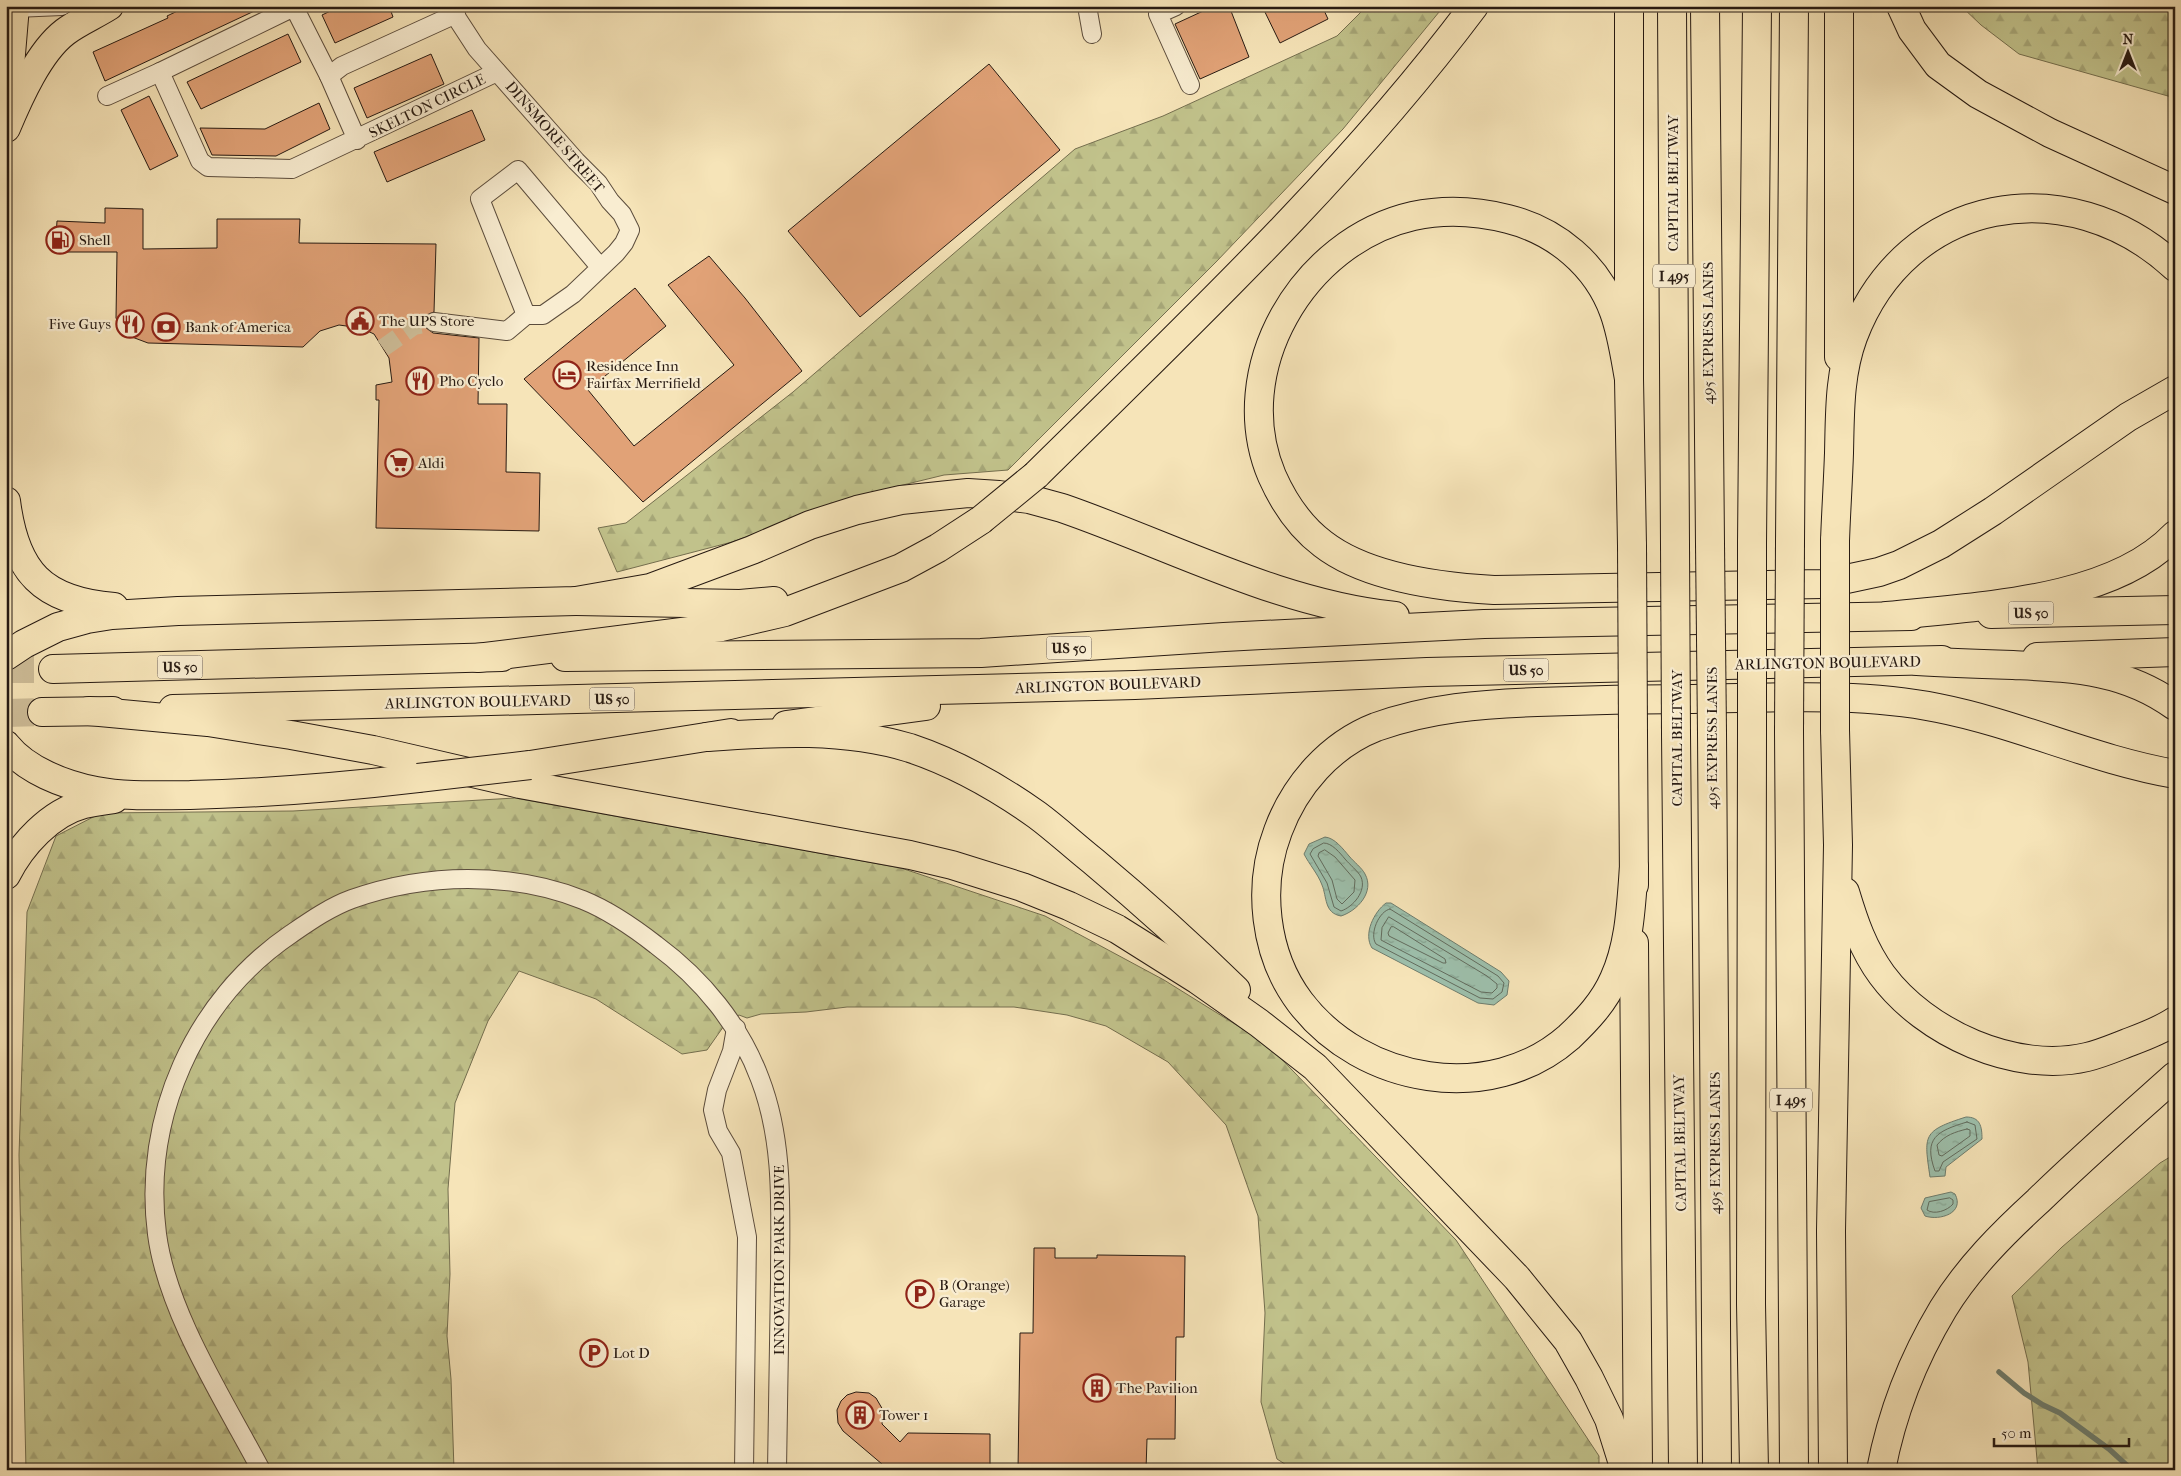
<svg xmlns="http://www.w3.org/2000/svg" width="2181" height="1476" font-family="'IM FELL French Canon',serif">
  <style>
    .forest { fill: url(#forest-firs); stroke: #746e4e }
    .water { fill: url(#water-ripples); stroke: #6e7d6e }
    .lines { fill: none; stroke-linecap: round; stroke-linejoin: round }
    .shore { stroke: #626c5e; stroke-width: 1 }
    .stream { stroke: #6e7d6e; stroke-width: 5.5 }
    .building { fill: #e1a277; stroke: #271a12 }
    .street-tunnel { stroke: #cdbc97; stroke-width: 18; stroke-dasharray: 18 9; stroke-linecap: butt }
    .primary-tunnel { stroke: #cdbc97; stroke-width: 28; stroke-dasharray: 28 14; stroke-linecap: butt }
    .street-casing { stroke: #5b4c3c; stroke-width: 20 }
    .primary-casing { stroke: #271a12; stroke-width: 30 }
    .highway-casing { stroke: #271a12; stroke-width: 30 }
    .street { stroke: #f9edd1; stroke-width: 18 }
    .primary { stroke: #f6e4b8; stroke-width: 28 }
    .highway { stroke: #f6e4b8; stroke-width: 28 }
    .primary-bridge-casing { stroke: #271a12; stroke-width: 30; stroke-linecap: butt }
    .highway-bridge-casing { stroke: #271a12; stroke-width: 30; stroke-linecap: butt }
    .primary-bridge { stroke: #f6e4b8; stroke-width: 28 }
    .highway-bridge { stroke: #f6e4b8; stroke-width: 28 }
    .labels { text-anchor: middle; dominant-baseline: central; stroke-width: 4.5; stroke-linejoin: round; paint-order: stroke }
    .shield { fill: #f9edd1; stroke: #66594b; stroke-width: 1 }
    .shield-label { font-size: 14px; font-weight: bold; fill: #271a12 }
    .street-label { font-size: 15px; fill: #271a12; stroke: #f9edd1 }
    .poi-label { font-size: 15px; fill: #271a12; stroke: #f9edd1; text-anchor: start }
  </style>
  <defs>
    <pattern id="forest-firs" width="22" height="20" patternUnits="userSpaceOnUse" patternTransform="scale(1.25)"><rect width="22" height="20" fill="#c1c28b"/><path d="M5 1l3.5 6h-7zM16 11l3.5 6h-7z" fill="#a6a677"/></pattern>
    <pattern id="water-ripples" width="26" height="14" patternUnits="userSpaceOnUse" patternTransform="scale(1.25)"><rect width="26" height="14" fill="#9dbfab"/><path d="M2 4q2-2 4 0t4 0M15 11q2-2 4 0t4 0" fill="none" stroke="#87a492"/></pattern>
  </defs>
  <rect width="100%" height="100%" fill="#f6e4b8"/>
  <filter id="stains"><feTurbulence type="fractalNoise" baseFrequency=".004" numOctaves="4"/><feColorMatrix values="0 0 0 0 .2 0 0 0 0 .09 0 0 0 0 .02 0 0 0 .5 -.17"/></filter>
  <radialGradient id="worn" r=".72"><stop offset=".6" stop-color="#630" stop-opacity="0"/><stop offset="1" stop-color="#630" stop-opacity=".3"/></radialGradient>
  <g class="forest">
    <path d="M1367,6H1444L1343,129L1216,262L1008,470L944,475L862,495L732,542L617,572L598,528L626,523L793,392L1075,149L1163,116L1337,36Z"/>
    <path d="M1961,6H2175V98L2019,54L1981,25Z"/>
    <path d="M515,798L901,868L1045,916L1164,980L1267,1044L1456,1240L1599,1456V1470H1294L1277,1459L1261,1402L1265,1313L1258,1216L1226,1125L1168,1062L1106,1026L1067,1015L1014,1007H847L806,1012L761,1014L747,1018L739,1015L726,1023L707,1050L682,1054L596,999L519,971L488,1021L455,1103L448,1189L450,1274L447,1336L451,1379L454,1470H26L19,1155L27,912L56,836L101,813L293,811Z"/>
    <path d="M2175,1154V1470H2038L2028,1362L2012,1296L2062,1247L2160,1163Z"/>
  </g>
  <g class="water">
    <path d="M1325,837C1335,838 1343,849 1349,856C1354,862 1362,868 1365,874C1375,892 1357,911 1341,916C1324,913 1327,897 1322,885C1318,874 1309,864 1304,854L1309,844Z"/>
    <path d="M1386,903H1391L1501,972L1509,981L1507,995L1494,1005L1478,1003L1372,948C1363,934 1374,912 1386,903Z"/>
    <path d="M1966,1117C1980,1117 1982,1126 1982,1139L1946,1167L1945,1176L1930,1177C1924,1135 1922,1131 1966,1117Z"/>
    <path d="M1951,1192L1955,1194C1965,1213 1940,1221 1925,1216L1921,1208L1925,1198Z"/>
  </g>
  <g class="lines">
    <g class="shore">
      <path d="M1324,843C1332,843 1340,853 1345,859C1350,865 1358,871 1361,877C1367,891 1353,907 1341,911L1334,907L1327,883L1310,854L1313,849Z"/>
      <path d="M1325,850L1335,857L1355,880L1354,892L1342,904L1337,899L1332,880L1318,856L1319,853Z"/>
      <path d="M1390,909L1498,976L1504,983L1502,992L1493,999L1480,998L1376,944C1369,934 1379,911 1390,909Z"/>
      <path d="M1389,917L1487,976L1497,984V988L1492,993L1481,992L1381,940L1382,928Z"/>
      <path d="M1394,927L1445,959L1446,963H1443L1389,936L1388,933L1391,927Z"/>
      <path d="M1967,1122L1975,1125L1977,1139L1943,1162L1939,1171H1935C1923,1138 1937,1131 1967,1122Z"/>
      <path d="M1967,1129L1970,1130V1136L1942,1156L1939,1155L1937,1145C1945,1135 1955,1132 1967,1129Z"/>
      <path d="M1950,1198L1953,1200V1204C1947,1211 1934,1215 1927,1210L1929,1202Z"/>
    </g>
    <path class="stream" d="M1999,1372L2024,1393L2043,1405L2060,1413L2109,1449L2132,1470"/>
  </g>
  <g class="building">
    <path d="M188,6H265L105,81L93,52L168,18L167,16Z"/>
    <path d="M341,6H389L393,17L335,43L322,15Z"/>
    <path d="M1214,6H1229L1249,57L1200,79L1175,24Z"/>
    <path d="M1262,6H1322L1328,19L1280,43Z"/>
    <path d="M288,34L301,62L201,109L187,82Z"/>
    <path d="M431,54L444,84L367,118L354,88Z"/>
    <path d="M989,64L1060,150L860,317L788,231Z"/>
    <path d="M149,96L178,156L150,170L121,110Z"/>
    <path d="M319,103L330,129L276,156L212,155L200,128L265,129Z"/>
    <path d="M472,110L485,140L387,182L374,152Z"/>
    <path d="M105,208L143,209V249L217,248V219H300L299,243L436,244L434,312L425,316L424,326L433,333L479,338L478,404H507L506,472L540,473L539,531L376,528L379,400H376V385L392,382L389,358L374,334L361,328L339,325L320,331L303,347L148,343L132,337L121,328L116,318L117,252H55L57,221L105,223Z"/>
    <path d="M709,256L745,298L802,371L643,502L524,379L635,288L666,326L588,390L634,446L734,365L668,285Z"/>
    <path d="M1034,1248H1055V1258H1097V1255L1185,1256L1184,1337H1176L1175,1439H1147L1146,1470H1018L1020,1333H1033Z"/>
    <path d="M856,1392L869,1393L876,1398L883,1410L882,1424L900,1442L908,1433L990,1434V1470H889L843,1431L838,1423L837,1410L841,1401L847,1395Z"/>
  </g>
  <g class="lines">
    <path class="street-tunnel" d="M383,348L414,326L434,322"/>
    <g class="primary-tunnel">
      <path d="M6,669H53"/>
      <path d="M6,713L42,712"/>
    </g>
    <g class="street-casing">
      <g id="street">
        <path d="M449,6L477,49L576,161L598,183L610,201L622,214L630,230L624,243L616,253L573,294L543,315H526L480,199L518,170L600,267"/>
        <path d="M1087,6L1092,34"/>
        <path d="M1176,6L1158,14L1190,85"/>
        <path d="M15,8L62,6"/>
        <path d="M329,76L342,66L456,14"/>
        <path d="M107,96L160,72"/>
        <path d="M357,140L329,76L294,7L160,72L200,161L208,167L292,169L497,72"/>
        <path d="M434,322L507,331L526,315"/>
        <path d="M736,1028L732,1051L717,1090L713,1110L718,1131L731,1153L747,1237L744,1470"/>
        <path d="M261,1470C224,1400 167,1312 157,1234C142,1118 194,1000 291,934C310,921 330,907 352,899C389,886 429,879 468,879C507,879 546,885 583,900C610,911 633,927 656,945C702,979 740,1025 760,1079C785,1144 780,1213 780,1281C779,1344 778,1407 777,1470"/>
      </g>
    </g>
    <g class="primary-casing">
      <g id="primary">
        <path d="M6,114L15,6"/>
        <path d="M6,128C19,97 39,52 65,32C78,22 95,15 109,6"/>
        <path d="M6,501C15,572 42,601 114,607"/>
        <path d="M1991,614L2175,610"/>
        <path d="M6,656L24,644L58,627L87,619L112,615L178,611L576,601L650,588L752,550L810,525L857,510L901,500L968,493L999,495L1029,499L1062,508C1172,546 1279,604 1395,616"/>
        <path d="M565,657L981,653L1224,637L1484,624L1911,616"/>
        <path d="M2037,657L2175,652"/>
        <path d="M53,669L502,657"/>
        <path d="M173,709L1135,685L1427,672L1942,660"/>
        <path d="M42,712L113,711"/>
        <path d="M786,725L926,706"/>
        <path d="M6,745C26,770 64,785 96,791C126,797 159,795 190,795C267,793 342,787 418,778"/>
        <path d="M530,765L731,733"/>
        <path d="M6,875C21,845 50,813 84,804C94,802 104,800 114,799"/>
      </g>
    </g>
    <g class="highway-casing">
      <g id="highway">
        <path d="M1629,6V379L1632,546"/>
        <path d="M1672,6L1675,545"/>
        <path d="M1705,6L1710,544"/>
        <path d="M1901,6L1912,30L1938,65L1978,94L2050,133L2175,190"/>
        <path d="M1839,357V6"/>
        <path d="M1629,379C1625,357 1622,334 1614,312C1597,265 1556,231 1508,219C1477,211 1445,209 1413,216C1303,241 1227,370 1272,476C1284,503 1299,526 1323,544C1367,578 1440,587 1494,590L1823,584L1879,572L1899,565L1941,544L1993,511L2128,417L2175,390"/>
        <path d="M1036,475C1187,326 1346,177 1474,6"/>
        <path d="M1835,541C1836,512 1838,483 1839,453C1840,414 1839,375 1853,337C1906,196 2068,168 2175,267"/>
        <path d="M1790,542L1794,6"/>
        <path d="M1752,543L1757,6"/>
        <path d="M576,601L740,604L774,601"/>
        <path d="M1887,616C1975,606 2110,603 2175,535"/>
        <path d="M477,658L721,627L785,612L901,568L938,548L981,520"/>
        <path d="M1917,661C1949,663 1981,664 2013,665C2072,668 2124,669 2175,706"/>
        <path d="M89,711L208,722L291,735L373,750L520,784L910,855L952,865L1022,887L1069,906L1117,929L1198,980L1259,1023L1315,1067L1517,1278L1568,1341L1589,1378L1609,1419L1625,1470"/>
        <path d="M1789,731L1794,1470"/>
        <path d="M1752,732L1751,1304L1754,1470"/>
        <path d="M1712,733L1717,1470"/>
        <path d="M1633,734L1634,885"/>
        <path d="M1676,734L1683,1470"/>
        <path d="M707,737C775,732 844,728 910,748C955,763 999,788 1037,815C1056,829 1074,846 1093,861C1142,902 1190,945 1236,990"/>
        <path d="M1634,867C1631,905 1630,944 1614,979C1604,1002 1587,1020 1569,1037C1491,1106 1362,1084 1300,1002C1264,954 1257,886 1278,831C1295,785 1330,745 1376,727C1429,708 1482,704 1537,702C1589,700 1641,699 1693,699C1774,698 1858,692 1938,708C2019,724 2094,760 2175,774"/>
        <path d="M1845,892C1854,922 1863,949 1882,975C1925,1033 2015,1074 2087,1057C2100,1054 2114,1048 2127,1043C2143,1037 2160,1031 2175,1021"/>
        <path d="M1634,943L1638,1470"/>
        <path d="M1833,1470L1831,1231L1838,845L1835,730"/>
        <path d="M1881,1470C1892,1412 1913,1359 1943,1309C1968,1268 2003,1233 2038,1201C2082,1158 2129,1117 2175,1076"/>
      </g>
    </g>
    <use href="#street" class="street"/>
    <use href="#primary" class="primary"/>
    <use href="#highway" class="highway"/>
    <g class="primary-bridge-casing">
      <path id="primary-bridge" d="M418,778L530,765"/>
    </g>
    <g class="highway-bridge-casing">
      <g id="highway-bridge">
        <path d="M981,520L1036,475"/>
        <path d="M1835,541V730"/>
        <path d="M1752,543V732"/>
        <path d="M1710,544L1712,733"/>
        <path d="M1675,545L1676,734"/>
        <path d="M1632,546L1633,734"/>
        <path d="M1789,731L1790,542"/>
      </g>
    </g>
    <use href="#primary-bridge" class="primary-bridge"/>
    <use href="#highway-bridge" class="highway-bridge"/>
  </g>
  <defs>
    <g id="fuel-ring" transform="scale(1.4375)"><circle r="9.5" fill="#f9edd1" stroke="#8f2418" stroke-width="1.5"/><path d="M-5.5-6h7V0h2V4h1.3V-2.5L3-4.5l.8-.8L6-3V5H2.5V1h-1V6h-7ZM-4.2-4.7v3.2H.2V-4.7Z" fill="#8f2418"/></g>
    <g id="civic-ring" transform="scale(1.4375)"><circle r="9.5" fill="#f9edd1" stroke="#8f2418" stroke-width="1.5"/><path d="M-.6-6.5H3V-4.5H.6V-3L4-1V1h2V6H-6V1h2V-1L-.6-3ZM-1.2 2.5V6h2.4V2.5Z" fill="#8f2418"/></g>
    <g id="restaurant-ring" transform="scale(1.4375)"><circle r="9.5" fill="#f9edd1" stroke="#8f2418" stroke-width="1.5"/><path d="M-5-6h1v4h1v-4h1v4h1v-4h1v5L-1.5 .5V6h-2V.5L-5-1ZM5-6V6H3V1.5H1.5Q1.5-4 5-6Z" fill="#8f2418"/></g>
    <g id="bank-ring" transform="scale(1.4375)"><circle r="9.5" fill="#f9edd1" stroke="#8f2418" stroke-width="1.5"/><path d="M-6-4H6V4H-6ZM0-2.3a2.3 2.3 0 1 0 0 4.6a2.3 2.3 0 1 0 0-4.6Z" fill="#8f2418"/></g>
    <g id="hotel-ring" transform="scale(1.4375)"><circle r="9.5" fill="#f9edd1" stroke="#8f2418" stroke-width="1.5"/><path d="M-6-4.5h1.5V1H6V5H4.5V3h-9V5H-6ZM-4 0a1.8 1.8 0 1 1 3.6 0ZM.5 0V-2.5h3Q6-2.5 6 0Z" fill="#8f2418"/></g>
    <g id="supermarket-ring" transform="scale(1.4375)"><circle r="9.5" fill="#f9edd1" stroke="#8f2418" stroke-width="1.5"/><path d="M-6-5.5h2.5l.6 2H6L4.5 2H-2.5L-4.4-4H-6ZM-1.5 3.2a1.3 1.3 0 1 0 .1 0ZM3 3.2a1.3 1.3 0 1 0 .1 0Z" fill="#8f2418"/></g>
    <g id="parking-ring" transform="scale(1.4375)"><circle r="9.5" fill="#f9edd1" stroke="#8f2418" stroke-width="1.5"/><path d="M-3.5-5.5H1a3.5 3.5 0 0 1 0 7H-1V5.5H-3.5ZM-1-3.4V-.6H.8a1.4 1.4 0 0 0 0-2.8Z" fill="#8f2418"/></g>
    <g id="building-ring" transform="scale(1.4375)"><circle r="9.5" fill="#f9edd1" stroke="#8f2418" stroke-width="1.5"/><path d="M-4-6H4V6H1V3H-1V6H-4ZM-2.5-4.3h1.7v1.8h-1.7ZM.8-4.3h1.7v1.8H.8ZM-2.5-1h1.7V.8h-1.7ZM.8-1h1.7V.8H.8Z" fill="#8f2418"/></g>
  </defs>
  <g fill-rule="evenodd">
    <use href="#fuel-ring" x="60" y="240"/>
    <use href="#civic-ring" x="360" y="321"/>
    <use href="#restaurant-ring" x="130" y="324"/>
    <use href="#bank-ring" x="166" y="327"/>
    <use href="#hotel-ring" x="567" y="375"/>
    <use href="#restaurant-ring" x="420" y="381"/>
    <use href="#supermarket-ring" x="399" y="463"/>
    <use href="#parking-ring" x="920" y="1294"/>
    <use href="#parking-ring" x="594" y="1353"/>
    <use href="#building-ring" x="1097" y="1388"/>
    <use href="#building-ring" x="860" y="1415"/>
  </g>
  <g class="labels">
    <g class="shield">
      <rect x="1653" y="264.5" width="42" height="23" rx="4"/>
      <rect x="2008.5" y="601.5" width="45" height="23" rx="4"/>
      <rect x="1046.5" y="636.5" width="45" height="23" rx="4"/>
      <rect x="157.5" y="655.5" width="45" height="23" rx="4"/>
      <rect x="1503.5" y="658.5" width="45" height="23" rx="4"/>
      <rect x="589.5" y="687.5" width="45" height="23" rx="4"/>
      <rect x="1770" y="1088.5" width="42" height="23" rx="4"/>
    </g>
    <g class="shield-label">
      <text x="1674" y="276">I 495</text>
      <text x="2031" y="613">US 50</text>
      <text x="1069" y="648">US 50</text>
      <text x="180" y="667">US 50</text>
      <text x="1526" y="670">US 50</text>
      <text x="612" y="699">US 50</text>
      <text x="1791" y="1100">I 495</text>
    </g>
    <g class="street-label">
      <text transform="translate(427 106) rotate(-26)">SKELTON CIRCLE</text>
      <text transform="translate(555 137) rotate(49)">DINSMORE STREET</text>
      <text transform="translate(1673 183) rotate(-90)">CAPITAL BELTWAY</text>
      <text transform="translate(1708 333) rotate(-90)">495 EXPRESS LANES</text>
      <text transform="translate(1828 663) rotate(-1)">ARLINGTON BOULEVARD</text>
      <text transform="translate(1108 685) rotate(-2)">ARLINGTON BOULEVARD</text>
      <text transform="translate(478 702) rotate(-1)">ARLINGTON BOULEVARD</text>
      <text transform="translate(1677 738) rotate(-90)">CAPITAL BELTWAY</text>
      <text transform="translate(1712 738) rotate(-90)">495 EXPRESS LANES</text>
      <text transform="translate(1680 1143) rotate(-91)">CAPITAL BELTWAY</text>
      <text transform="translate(1715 1143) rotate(-90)">495 EXPRESS LANES</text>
      <text transform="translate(779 1260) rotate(-90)">INNOVATION PARK DRIVE</text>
    </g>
    <g class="poi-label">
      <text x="79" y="240">Shell</text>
      <text x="379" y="321">The UPS Store</text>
      <text x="111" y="324" text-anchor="end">Five Guys</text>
      <text x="185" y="327">Bank of America</text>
      <text x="586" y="366">Residence Inn<tspan x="586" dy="17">Fairfax Merrifield</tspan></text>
      <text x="439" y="381">Pho Cyclo</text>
      <text x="418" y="463">Aldi</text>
      <text x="939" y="1285">B (Orange)<tspan x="939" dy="17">Garage</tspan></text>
      <text x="613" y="1353">Lot D</text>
      <text x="1116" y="1388">The Pavilion</text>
      <text x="879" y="1415">Tower 1</text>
    </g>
  </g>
  <rect width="2181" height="1476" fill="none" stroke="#f6e4b8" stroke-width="25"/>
  <rect x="8" y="8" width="2166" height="1461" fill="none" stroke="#271a12" stroke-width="2.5"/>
  <rect x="12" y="12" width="2156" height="1451" fill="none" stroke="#271a12"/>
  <g transform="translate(2128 52)" stroke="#f9edd1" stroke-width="4" paint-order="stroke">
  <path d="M0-4L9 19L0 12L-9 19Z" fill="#271a12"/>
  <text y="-8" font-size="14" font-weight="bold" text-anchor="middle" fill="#271a12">N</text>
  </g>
  <path d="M1994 1438v8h135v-8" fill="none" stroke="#271a12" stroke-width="2.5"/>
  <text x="2001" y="1438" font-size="15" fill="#271a12" stroke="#f9edd1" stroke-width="4" paint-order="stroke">50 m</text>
  <rect width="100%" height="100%" filter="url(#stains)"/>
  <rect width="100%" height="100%" fill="url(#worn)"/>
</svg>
